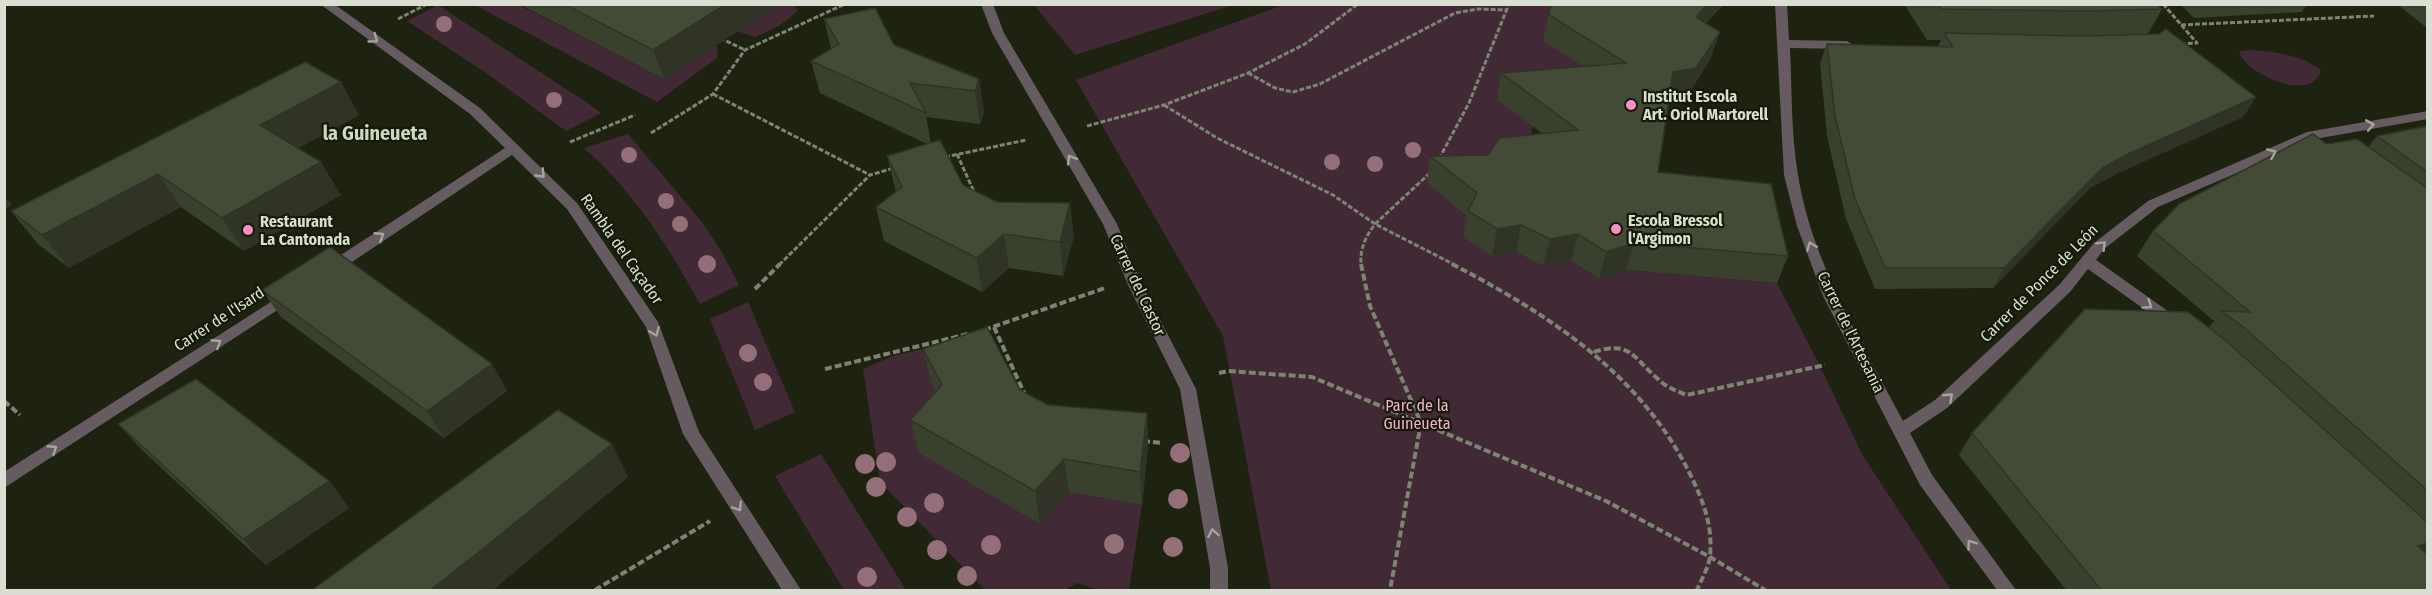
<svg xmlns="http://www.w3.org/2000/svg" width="2432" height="595" font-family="'Fira Sans Condensed',sans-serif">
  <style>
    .green { fill: #412935 }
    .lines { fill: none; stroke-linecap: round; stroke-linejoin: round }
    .path-far1 { stroke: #7e8373; stroke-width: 3; stroke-dasharray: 5 2; stroke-linecap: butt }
    .path { stroke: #7e8373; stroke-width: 4; stroke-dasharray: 7 3; stroke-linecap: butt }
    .minor { fill: #655b60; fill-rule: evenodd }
    .tree { fill: #946f7a }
    .wall { fill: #3a402e }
    .shaded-wall { fill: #2f3426 }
    .building { fill: #434a36; stroke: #2f3426; stroke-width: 1.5 }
    .oneway { stroke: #a6a49f }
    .poi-dot { fill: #fa8fc6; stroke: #141a07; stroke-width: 2 }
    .labels { text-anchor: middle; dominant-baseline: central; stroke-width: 4.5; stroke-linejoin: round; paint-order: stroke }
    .poi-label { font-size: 16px; font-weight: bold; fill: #dbdfd3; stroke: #141a07; text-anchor: start }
    .street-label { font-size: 16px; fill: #dbdfd3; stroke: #141a07 }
    .park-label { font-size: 16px; fill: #f5add0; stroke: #141a07 }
    .quarter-label { font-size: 20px; font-weight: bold; fill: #cdd7be; stroke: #141a07 }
  </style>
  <rect width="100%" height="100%" fill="#1d2310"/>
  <g class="green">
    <path d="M438,5L589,104L601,113L566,131L486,73L407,21Z"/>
    <path d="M475,5H519L664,79L703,54L674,40L687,33L718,47L717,58L657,102Z"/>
    <path d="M780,5H793L798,10C785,24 772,30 755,37L728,28Z"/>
    <path d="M1034,5H1233L1075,55Z"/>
    <path d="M1283,5H1604L1576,78L1533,127L1529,141L1472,220L1492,256L1516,252L1543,266L1571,261L1599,279L1626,270L1777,283L1819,364L1863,456L1951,590H1271L1223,336L1076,80Z"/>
    <path d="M2252,50C2277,52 2301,55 2321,70C2315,104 2244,75 2239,51Z"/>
    <path d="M628,134L702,222L720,249L739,285L700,304C668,246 634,192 584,148Z"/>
    <path d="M748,302L795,412L755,430L710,319Z"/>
    <path d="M974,337L941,402L947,421L919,452L1079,494L1142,505L1129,590H1100L1077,583L1065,590L1059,589L1053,590H985L880,482L863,369L893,356Z"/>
    <path d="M821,454L906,590H844L775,476Z"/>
  </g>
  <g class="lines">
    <g class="path-far1">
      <path d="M2163,4L2197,43L2182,44"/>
      <path d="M398,19L427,4"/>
      <path d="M2181,25L2374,16"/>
      <path d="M720,38L745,50"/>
      <path d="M1248,73L1275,88L1293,92L1320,84L1455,13L1478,9L1507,10"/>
      <path d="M713,94L870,175"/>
      <path d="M1164,105L1217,138L1333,195L1375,224C1365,238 1360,248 1361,265"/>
      <path d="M1087,126L1164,105L1248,73L1305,44L1358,4"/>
      <path d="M651,133L713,94L745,50L845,4"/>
      <path d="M570,142L635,115"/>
      <path d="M957,154L975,194"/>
      <path d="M945,157L1026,140"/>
      <path d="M1439,159L1469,103L1509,4"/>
      <path d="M1430,173L1375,224L1455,265"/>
      <path d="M779,265L870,175L894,168"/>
    </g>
    <g class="path">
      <path d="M1361,264L1370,306L1421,423L1390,590"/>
      <path d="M1452,264C1548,314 1640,373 1690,474C1703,501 1713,525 1710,556C1709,567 1701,580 1697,590"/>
      <path d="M755,289L780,264"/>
      <path d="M994,327L1025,395"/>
      <path d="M984,330L1105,288"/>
      <path d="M1594,352C1631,340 1633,358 1658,379C1666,387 1676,391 1687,395L1825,365"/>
      <path d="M825,369L968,334"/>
      <path d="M1219,373L1228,371L1312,377L1606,501L1710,557L1765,590"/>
      <path d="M4,401L20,415"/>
      <path d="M1143,441L1163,443"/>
      <path d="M595,590L710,521"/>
    </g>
    <g class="minor">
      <path d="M320,4H334L480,108L577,203L658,322L699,432L801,590H782L683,434L646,327L567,209L512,155L334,274H324L322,270L324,266L505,148L470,114Z"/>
      <path d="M981,4H993L1004,33L1117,224L1142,285L1196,389L1228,568V590H1210V568L1180,389L1128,285L1103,224L992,33Z"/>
      <path d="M1775,4H1787L1789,40L1847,41L1853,45L1847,49L1790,48C1792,90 1791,134 1798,175C1812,263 1862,343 1903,421L1935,400L2060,284L2094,243L2148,201L2307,132L2428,111V119L2315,139L2158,207L2104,249L2096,260L2179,319L2182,323L2179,327H2169L2088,269L2070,292L1947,408L1910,433L1932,475L2016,590H1997L1920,485L1823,296L1797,226L1784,175Z"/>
      <path d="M288,291L295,296L293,300L4,488V472Z"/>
    </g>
  </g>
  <g class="tree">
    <circle cx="444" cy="24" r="8"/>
    <circle cx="554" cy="100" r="8"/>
    <circle cx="1413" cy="150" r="8"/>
    <circle cx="629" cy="155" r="8"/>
    <circle cx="1332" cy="162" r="8"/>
    <circle cx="1375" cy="164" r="8"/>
    <circle cx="666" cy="201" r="8"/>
    <circle cx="680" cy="224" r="8"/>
    <circle cx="707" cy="264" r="9"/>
    <circle cx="748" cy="353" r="9"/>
    <circle cx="763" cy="382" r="9"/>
    <circle cx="1180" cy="453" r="10"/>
    <circle cx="886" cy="462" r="10"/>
    <circle cx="865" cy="464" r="10"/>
    <circle cx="876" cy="487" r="10"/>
    <circle cx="1178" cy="499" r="10"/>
    <circle cx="934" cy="503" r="10"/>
    <circle cx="907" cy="517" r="10"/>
    <circle cx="1114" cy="544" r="10"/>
    <circle cx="991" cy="545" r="10"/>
    <circle cx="1173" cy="547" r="10"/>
    <circle cx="937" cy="550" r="10"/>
    <circle cx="967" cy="576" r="10"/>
    <circle cx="867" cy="577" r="10"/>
  </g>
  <g class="wall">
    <path d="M519,4H780L664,79Z"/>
    <path d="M1551,4L1722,6L1706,23L1711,58L1688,95L1670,97L1658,172L1788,256L1777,283L1626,270L1599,279L1571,261L1543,266L1516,252L1492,256L1463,237L1467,216L1427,183L1430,156L1488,155L1542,133L1497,100L1501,73L1583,66L1543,41Z"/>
    <path d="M1904,4H2156L2162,9L2148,34L2256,97L2243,117L2116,174L2090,188L1993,288L1875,289L1846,219L1827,136L1820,63L1827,44L1938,46L1941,40H1927Z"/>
    <path d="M2180,4H2307L2302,12L2194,18Z"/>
    <path d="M2397,4H2427V28Z"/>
    <path d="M824,19L979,79L984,112L980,124L926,117L931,143L963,185L997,202L1074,236L1063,276L1009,268L982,292L884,241L876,207L896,192L887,156L927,144L820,93L811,61L831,49Z"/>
    <path d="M359,115L298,148L341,195L244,251L181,207L69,268L38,244L11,211Z"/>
    <path d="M2427,126V591H2067L1959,455L1972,433L2209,327L2214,321L2137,256L2153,231L2327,144L2368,147L2377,136Z"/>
    <path d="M262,290L492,364L507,391L444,438L281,317Z"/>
    <path d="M923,349L1020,390L1048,405L1147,413L1148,446L1142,505L1069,492L1040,524L919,453L910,420L936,392L931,382Z"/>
    <path d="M118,424L329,481L349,508L266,565L142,450Z"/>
  </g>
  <g class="shaded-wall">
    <path d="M726,4H780L664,79L653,50Z"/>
    <path d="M1707,4H1722L1688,42L1696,17Z"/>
    <path d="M1720,32L1711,58L1688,95L1666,98L1673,72Z"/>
    <path d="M979,79L984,112L980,124L975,91Z"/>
    <path d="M341,82L359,115L280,158L260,125Z"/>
    <path d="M2256,97L2243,117L2116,174L2090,188L1993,288L2004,268L2102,168L2128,154Z"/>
    <path d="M321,162L341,195L244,251L222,218Z"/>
    <path d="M158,174L181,207L69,268L42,235Z"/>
    <path d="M4,196L12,205L4,209Z"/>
    <path d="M1070,203L1074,236L1063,276L1060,242Z"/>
    <path d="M1521,225L1516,252L1492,256L1497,229Z"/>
    <path d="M1004,234L1009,268L982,292L977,258Z"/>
    <path d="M1578,234L1571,261L1543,266L1550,239Z"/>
    <path d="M1634,243L1626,270L1599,279L1606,252Z"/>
    <path d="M492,364L507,391L444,438L427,411Z"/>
    <path d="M1147,413L1148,446L1142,505L1140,472Z"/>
    <path d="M612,444L628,477L505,580L492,591H429Z"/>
    <path d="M1064,459L1069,492L1040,524L1035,491Z"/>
    <path d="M329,481L349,508L266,565L243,539Z"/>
    <path d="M2427,543V553L2421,559L2418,546Z"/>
  </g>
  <g class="building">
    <path d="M564,4H726L653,50Z"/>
    <path d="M1551,4H1707L1696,17L1720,32L1696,68L1673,72L1658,172L1771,184L1788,256L1634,243L1606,252L1578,234L1550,239L1521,225L1497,229L1468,211L1477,193L1430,156L1488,155L1499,138L1578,130L1501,73L1626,63L1549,15Z"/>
    <path d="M1938,4H2156L2162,9L2086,11L1941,9Z"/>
    <path d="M875,8L894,45L979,79L975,91L910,83L926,113L811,61L839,44L824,19Z"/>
    <path d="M2166,29L2256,97L2128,154L2102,168L2004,268H1885L1855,199L1835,116L1827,44L1953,47L1944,33L2080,36L2159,34Z"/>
    <path d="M305,62L341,82L260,125L321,162L222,218L158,174L42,235L11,211Z"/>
    <path d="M2427,126V172L2377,136Z"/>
    <path d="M2313,134L2327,144L2357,139L2427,188V490L2241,325L2221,311L2250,312L2153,231L2179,204Z"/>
    <path d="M940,140L963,185L997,202L1070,203L1060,242L1004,234L977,258L876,207L902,187L887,156Z"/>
    <path d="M330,247L492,364L427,411L262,290Z"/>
    <path d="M2085,309L2188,312L2224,339L2427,522V543L2418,546L2427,554V591H2102L1972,433Z"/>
    <path d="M987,327L1020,390L1048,405L1147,413L1140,472L1064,459L1035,491L910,420L942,385L923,349Z"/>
    <path d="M196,379L329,481L243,539L118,424Z"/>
    <path d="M558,410L612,444L484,548L429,591H311Z"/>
  </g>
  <defs><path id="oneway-chevron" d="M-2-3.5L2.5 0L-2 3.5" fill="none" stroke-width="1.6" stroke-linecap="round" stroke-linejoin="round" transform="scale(1.5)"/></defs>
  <g class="oneway">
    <use href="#oneway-chevron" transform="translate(374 39) rotate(36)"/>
    <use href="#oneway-chevron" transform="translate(2370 125) rotate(-10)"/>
    <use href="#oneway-chevron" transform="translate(2272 153) rotate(-24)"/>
    <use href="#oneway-chevron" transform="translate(1071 159) rotate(-122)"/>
    <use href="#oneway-chevron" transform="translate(541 174) rotate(46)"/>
    <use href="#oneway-chevron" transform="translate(380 236) rotate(-33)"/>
    <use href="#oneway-chevron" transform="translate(2102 245) rotate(-45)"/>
    <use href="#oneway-chevron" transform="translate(1811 246) rotate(-111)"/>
    <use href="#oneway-chevron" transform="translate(2148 305) rotate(35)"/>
    <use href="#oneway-chevron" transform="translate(655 332) rotate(68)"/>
    <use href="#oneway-chevron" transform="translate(217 343) rotate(-33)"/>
    <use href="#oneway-chevron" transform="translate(1949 397) rotate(-43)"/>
    <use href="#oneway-chevron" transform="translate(53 449) rotate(-33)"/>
    <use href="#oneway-chevron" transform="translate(738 507) rotate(57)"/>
    <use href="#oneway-chevron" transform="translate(1213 533) rotate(-100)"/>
    <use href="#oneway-chevron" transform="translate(1971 544) rotate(-126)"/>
  </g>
  <g class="poi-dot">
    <circle cx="1631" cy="105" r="6"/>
    <circle cx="1616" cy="229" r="6"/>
    <circle cx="248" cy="230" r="6"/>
  </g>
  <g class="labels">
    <g class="poi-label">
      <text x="1643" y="96">Institut Escola<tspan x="1643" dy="18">Art. Oriol Martorell</tspan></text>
      <text x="1628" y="220">Escola Bressol<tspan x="1628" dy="18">l'Argimon</tspan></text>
      <text x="260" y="221">Restaurant<tspan x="260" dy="18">La Cantonada</tspan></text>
    </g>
    <g class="street-label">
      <text transform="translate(622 249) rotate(55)">Rambla del Caçador</text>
      <text transform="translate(2039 283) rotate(-45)">Carrer de Ponce de León</text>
      <text transform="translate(1138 285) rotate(65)">Carrer del Castor</text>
      <text transform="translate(219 319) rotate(-33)">Carrer de l'Isard</text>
      <text transform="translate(1851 332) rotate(64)">Carrer de l'Artesania</text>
    </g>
    <g class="park-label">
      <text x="1417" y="405">Parc de la<tspan x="1417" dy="18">Guineueta</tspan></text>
    </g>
    <g class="quarter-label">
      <text x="375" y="133">la Guineueta</text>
    </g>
  </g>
  <rect width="2432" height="595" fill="none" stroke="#dbdfd3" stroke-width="12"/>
</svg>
